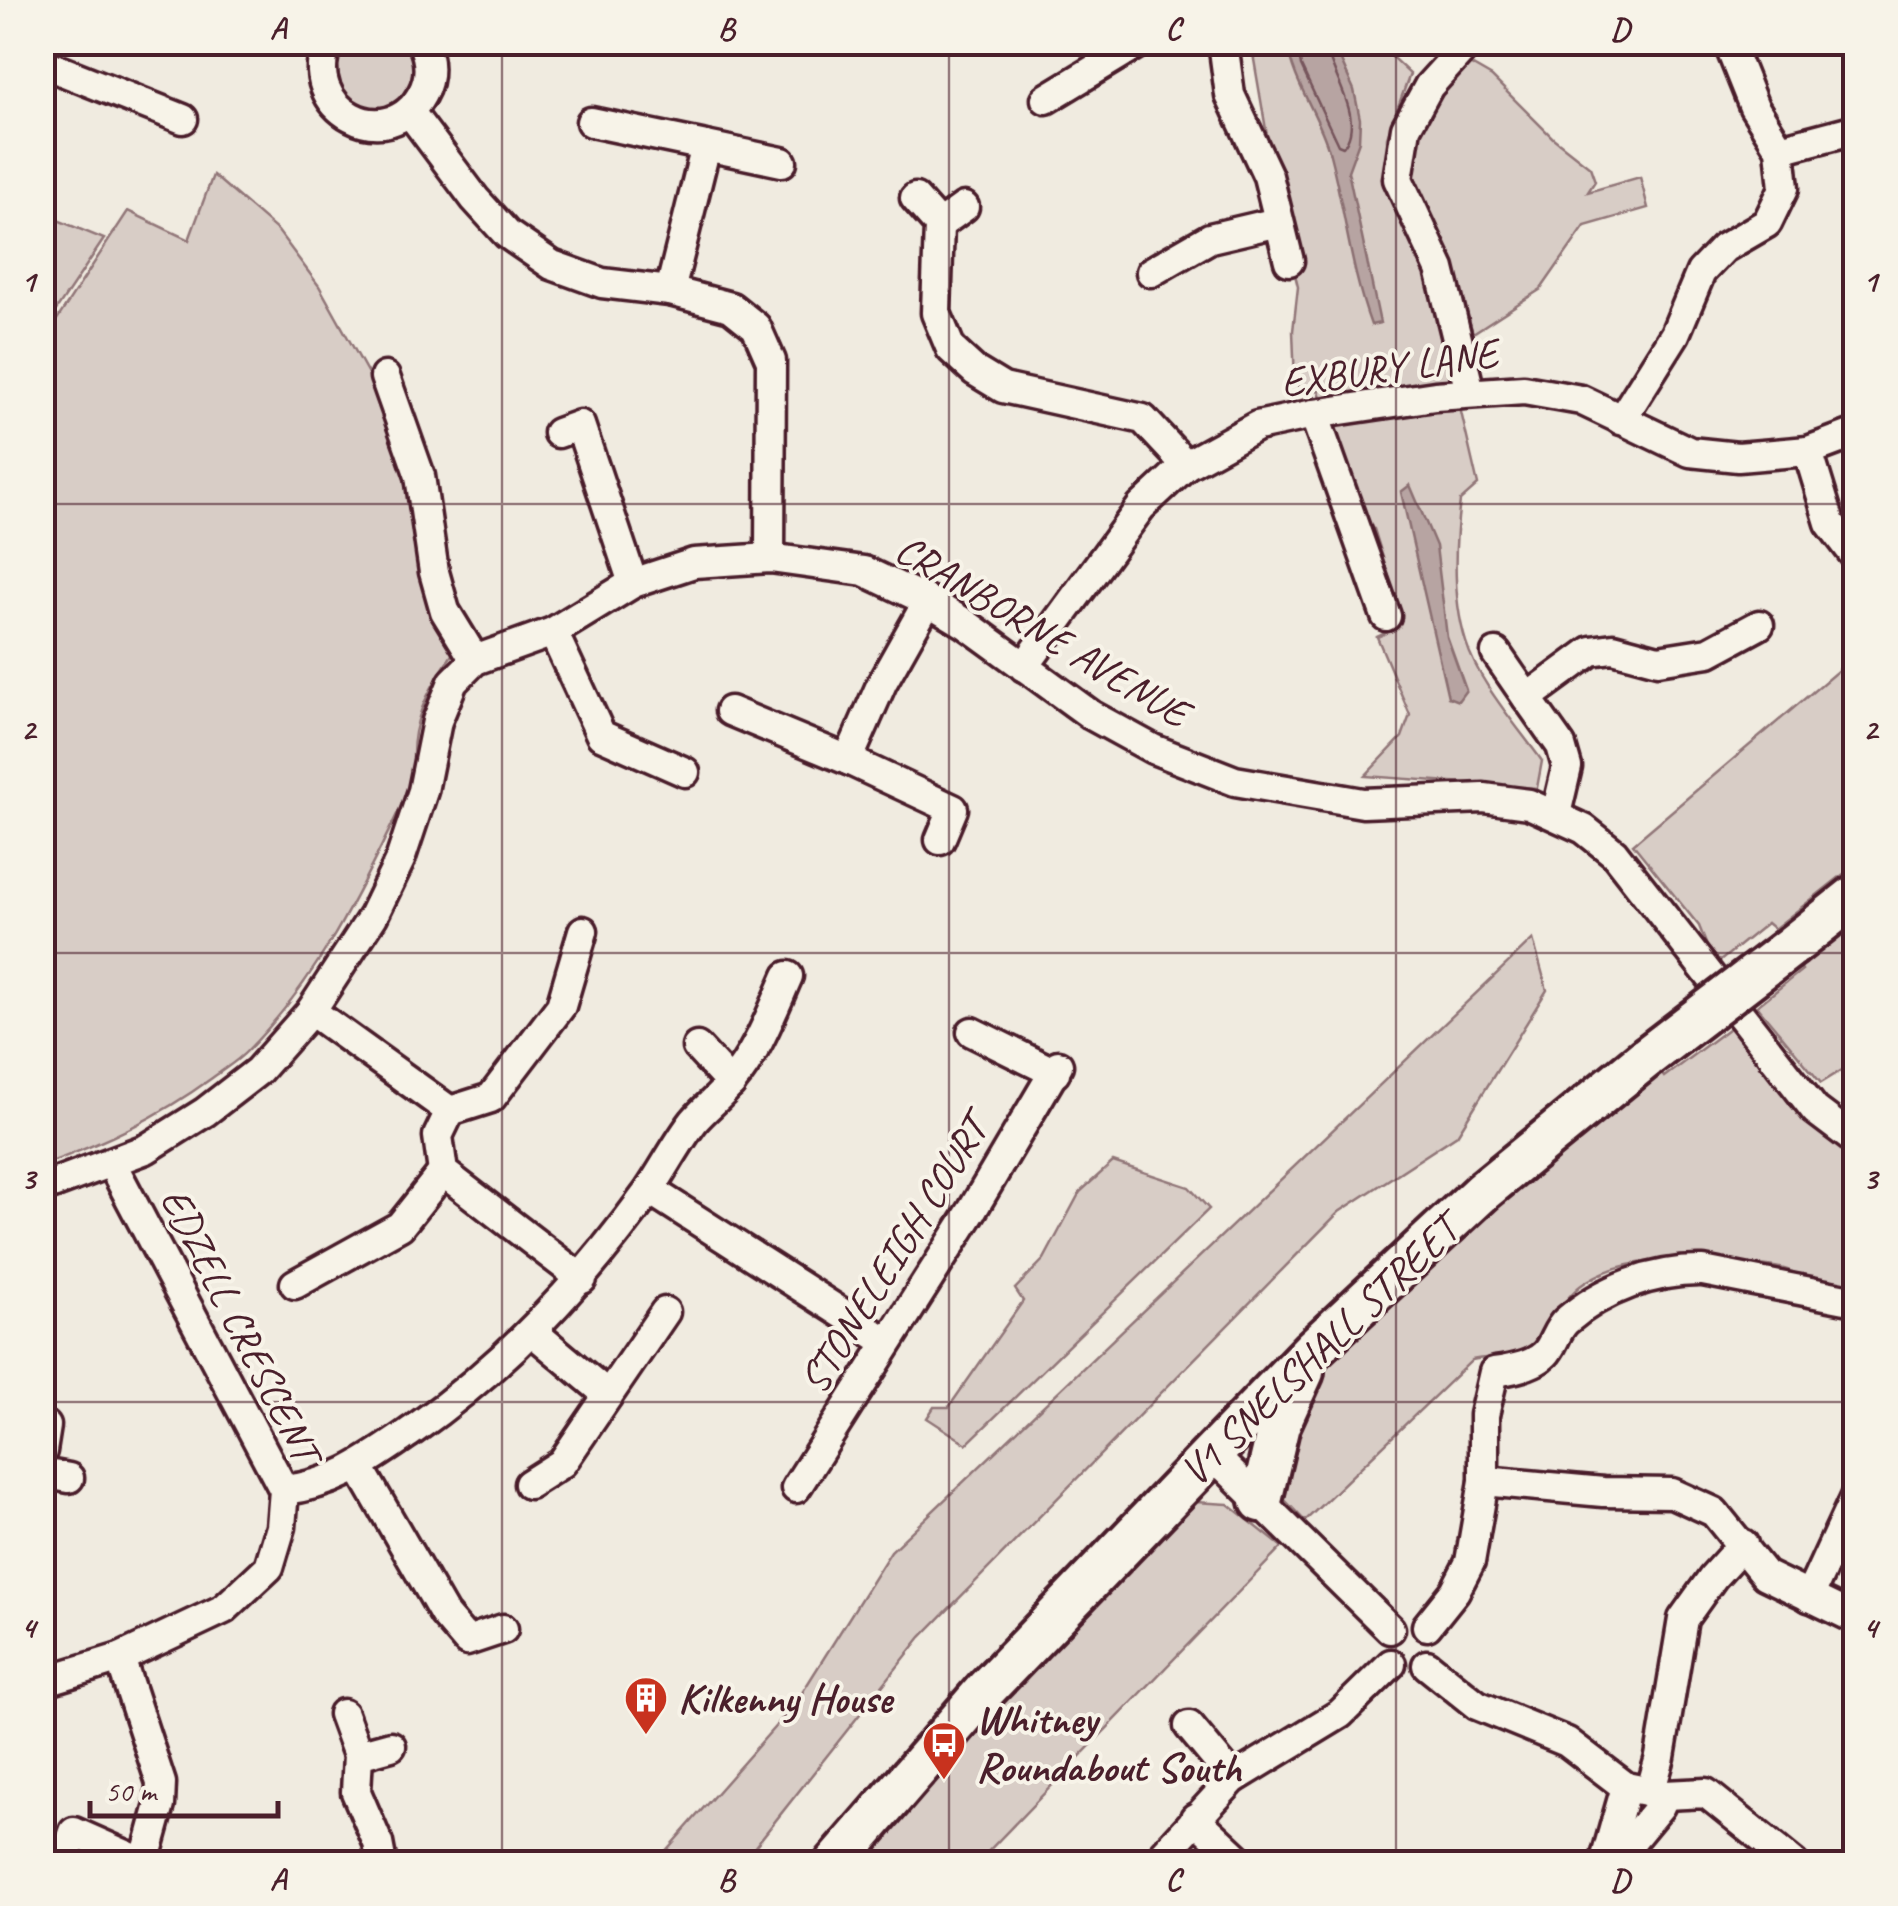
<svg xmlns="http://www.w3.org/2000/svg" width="1898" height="1906" font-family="Caveat,sans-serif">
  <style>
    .green { fill: #d8cdc6; stroke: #917678; stroke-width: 2.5 }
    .water { fill: #b7a4a2; stroke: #8b6f72; stroke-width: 2.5 }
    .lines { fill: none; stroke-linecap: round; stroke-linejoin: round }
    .shore { stroke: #76545b; stroke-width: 2.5 }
    .street-casing { stroke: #4a1f2b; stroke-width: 35 }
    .secondary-casing { stroke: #4a1f2b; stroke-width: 48 }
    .street { stroke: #f7f3e8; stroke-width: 28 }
    .secondary { stroke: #f7f3e8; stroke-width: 40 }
    .secondary-bridge-casing { stroke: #4a1f2b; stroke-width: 48; stroke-linecap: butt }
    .secondary-bridge { stroke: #f7f3e8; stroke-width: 40 }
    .grid { fill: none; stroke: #4a1f2b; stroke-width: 2.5; stroke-opacity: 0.55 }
    .labels { text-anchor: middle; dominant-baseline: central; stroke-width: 8; stroke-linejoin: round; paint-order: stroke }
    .street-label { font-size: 42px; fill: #4a1f2b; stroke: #f7f3e8 }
    .poi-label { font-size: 42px; font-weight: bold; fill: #4a1f2b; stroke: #f7f3e8; text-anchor: start }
    .neatline { fill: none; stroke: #4a1f2b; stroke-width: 4 }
    .grid-label { font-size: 32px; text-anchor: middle; font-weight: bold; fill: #4a1f2b }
  </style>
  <rect width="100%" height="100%" fill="#f0ebe0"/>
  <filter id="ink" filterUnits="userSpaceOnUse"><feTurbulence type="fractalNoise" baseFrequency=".01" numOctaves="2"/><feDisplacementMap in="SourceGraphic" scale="20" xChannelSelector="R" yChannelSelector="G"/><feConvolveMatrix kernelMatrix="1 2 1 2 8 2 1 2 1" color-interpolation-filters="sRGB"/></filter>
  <g filter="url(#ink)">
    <g class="green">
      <path d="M1251,42L1377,43L1410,74L1387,137L1388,185L1434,296L1478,485L1460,501C1454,547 1452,597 1466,642C1478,682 1518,727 1542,761L1537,788L1365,776L1402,737L1410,715L1377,637L1399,627L1385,590L1388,574L1374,529L1364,528L1335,451L1319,390L1305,392L1295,382L1293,331L1298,287L1281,217Z"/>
      <path d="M339,43H405C424,71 406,116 367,110C357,108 348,100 339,94L333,55Z"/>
      <path d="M1466,62L1492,77L1553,138L1590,167L1595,181L1588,192L1640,177L1648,208L1585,226L1541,289L1473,333L1458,284L1411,179L1420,121L1440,90Z"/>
      <path d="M213,175L278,231L319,286L381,397L408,478L422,586L455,650C428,691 406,726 415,777C368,874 325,972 248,1050C238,1061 224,1069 212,1078C157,1118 106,1142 43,1165V341L128,211L189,240Z"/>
      <path d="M43,214L104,239L43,330L42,214Z"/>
      <path d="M1855,656V865L1774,929L1767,923L1719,962L1707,946L1699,926L1633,844Z"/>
      <path d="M1855,913V1062L1821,1083L1757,1006L1802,970L1796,960Z"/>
      <path d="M1533,939L1547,990L1457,1135L1339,1212L921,1637L742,1863H655L795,1704L891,1551Z"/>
      <path d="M1736,1023L1855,1151V1290L1804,1280C1792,1266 1764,1266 1746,1264C1695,1259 1624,1252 1580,1286C1555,1306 1546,1341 1518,1353C1505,1359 1487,1356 1472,1360L1305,1521L1284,1499L1278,1474L1323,1363L1418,1267L1658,1069L1664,1077Z"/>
      <path d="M1113,1162L1189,1187L1209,1209L967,1444L927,1418L934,1407H949L1023,1301L1015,1289L1044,1259L1080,1192Z"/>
      <path d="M1195,1502L1228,1504L1282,1547L977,1863L849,1864L961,1753L980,1723L1169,1510Z"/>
    </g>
    <g class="water">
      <path d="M1287,43H1333L1354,90L1360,119L1359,141L1348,171L1380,323L1371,325C1350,268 1345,209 1329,151C1318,113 1293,83 1287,43Z"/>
      <path d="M1410,485L1436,546L1447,637L1466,690L1458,701L1448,697L1401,492Z"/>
    </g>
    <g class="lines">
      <path class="shore" d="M1297,42L1301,66L1338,145L1343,147C1367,118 1329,73 1325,42"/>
      <g class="street-casing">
        <g id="street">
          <path d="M328,42C298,110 389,156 422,94C431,78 430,59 422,42"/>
          <path d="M1223,42L1230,95L1268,176L1289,261"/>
          <path d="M1469,42L1429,86L1406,128L1398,179L1440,269L1470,392"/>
          <path d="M42,63L183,119"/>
          <path d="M1046,99L1140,42"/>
          <path d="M409,111L475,199L507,234L552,265L602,283L670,291L731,307L756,327L771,361L770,558"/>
          <path d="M591,122L706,146"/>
          <path d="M1780,149L1856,129"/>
          <path d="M915,198L939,225L936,313L951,349L975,371L1003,388L1143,419L1186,465"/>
          <path d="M939,225L964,207"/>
          <path d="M1151,272L1210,238L1278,222"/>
          <path d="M670,291L706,146L782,162"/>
          <path d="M385,377L420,476L434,572L445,611L475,660"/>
          <path d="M1314,414L1386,616"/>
          <path d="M1621,420L1675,334L1701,272L1724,248L1767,223L1784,188L1780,149L1754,107L1728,42"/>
          <path d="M558,433L580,425L633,583"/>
          <path d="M1808,451L1830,523L1856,557"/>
          <path d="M928,601L882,683L848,760L953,809L940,840"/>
          <path d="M553,632L601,735L685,772"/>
          <path d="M1496,653L1527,698"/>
          <path d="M1024,667L1141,507L1186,465L1257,426L1314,414L1435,396L1524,390L1581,400L1690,452L1738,457L1808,451L1856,433"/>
          <path d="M730,711L848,760"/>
          <path d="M1556,814L1567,767L1561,746L1527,698L1591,651L1613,648L1658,660L1709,652L1759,625"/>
          <path d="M311,1011L450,1111L438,1136L443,1172L582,1279"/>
          <path d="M972,1032L1055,1073"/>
          <path d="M697,1047L731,1084"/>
          <path d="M450,1111L491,1098L561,1006L583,931"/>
          <path d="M42,1188L146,1149L205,1112L258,1071L311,1011L373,916L400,860L423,791L437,721L453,682L475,660L553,632L633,583L694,563L770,558L864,571L928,601L966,624L1091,715L1153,749L1235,781L1363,803L1484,798L1529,804L1584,829L1614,853L1815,1110L1856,1141"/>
          <path d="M650,1190L887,1342"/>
          <path d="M295,1284L400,1226L443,1172"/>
          <path d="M533,1332L608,1395"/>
          <path d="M42,1451L46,1426"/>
          <path d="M1211,1453L1390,1629"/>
          <path d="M359,1467L444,1614L467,1641L503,1629"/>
          <path d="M42,1473L69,1478"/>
          <path d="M1484,1481L1603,1492L1672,1493L1714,1512L1765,1575L1856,1619"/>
          <path d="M529,1484L562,1463L665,1312"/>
          <path d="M796,1488L973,1209L1058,1065"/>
          <path d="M284,1490C338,1484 369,1460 413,1430C507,1364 581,1284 648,1192C664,1169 677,1143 694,1121C705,1108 720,1097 731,1083C757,1053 772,1012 788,976"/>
          <path d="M1809,1597L1856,1495"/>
          <path d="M1427,1626L1455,1591L1470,1562L1484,1481V1415L1494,1372C1510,1370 1533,1366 1545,1354C1554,1345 1556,1330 1566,1321C1603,1289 1654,1270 1703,1271L1856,1301"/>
          <path d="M1427,1665L1477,1705L1567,1742L1626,1787L1665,1795L1706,1793L1794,1864"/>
          <path d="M42,1682L120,1658L224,1609L269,1567L281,1527L284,1490L112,1164"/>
          <path d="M343,1714L358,1755L356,1792L378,1843L382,1864"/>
          <path d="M1189,1726L1233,1779"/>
          <path d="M358,1755L391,1746"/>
          <path d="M1650,1793L1660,1757L1683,1619L1713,1577L1743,1544"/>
          <path d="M1195,1818L1244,1864"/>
          <path d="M63,1863L74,1832L144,1863L160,1805L161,1783L120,1658"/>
          <path d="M1155,1864L1233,1779L1340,1714L1391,1664"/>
          <path d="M1604,1864L1626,1787"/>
          <path d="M1612,1864L1660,1806L1665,1795"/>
        </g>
      </g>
      <g class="secondary-casing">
        <g id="secondary">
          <path d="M1793,945L1856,895"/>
          <path d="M1261,1501L1279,1425L1303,1372"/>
          <path d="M835,1864L986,1689L1312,1350L1483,1191L1647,1057"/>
        </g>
      </g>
      <use href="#street" class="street"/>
      <use href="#secondary" class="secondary"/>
      <g class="secondary-bridge-casing">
        <path id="secondary-bridge" d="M1647,1057L1793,945"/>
      </g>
      <use href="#secondary-bridge" class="secondary-bridge"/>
    </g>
  </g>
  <path class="grid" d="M502,42V1864M949,42V1864M1396,42V1864M42,504H1856M42,953H1856M42,1402H1856"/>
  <defs>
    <g id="building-pin" transform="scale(2.25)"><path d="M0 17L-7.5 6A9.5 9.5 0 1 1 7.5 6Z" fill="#c8321e" stroke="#f7f3e8"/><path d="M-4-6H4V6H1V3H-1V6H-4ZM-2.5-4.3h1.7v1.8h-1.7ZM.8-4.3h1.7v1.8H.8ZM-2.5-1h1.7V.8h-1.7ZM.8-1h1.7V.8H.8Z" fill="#fff"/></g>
    <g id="bus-pin" transform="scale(2.25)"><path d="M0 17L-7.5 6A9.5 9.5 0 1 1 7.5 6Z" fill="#c8321e" stroke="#f7f3e8"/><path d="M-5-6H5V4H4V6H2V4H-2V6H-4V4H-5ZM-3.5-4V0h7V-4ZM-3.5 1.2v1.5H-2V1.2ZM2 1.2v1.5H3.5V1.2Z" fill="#fff"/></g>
  </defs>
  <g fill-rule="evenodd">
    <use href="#building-pin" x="646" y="1698"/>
    <use href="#bus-pin" x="944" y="1743"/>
  </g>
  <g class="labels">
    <g class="street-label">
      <text transform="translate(1389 368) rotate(-8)">EXBURY LANE</text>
      <text transform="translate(1042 631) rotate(31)">CRANBORNE AVENUE</text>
      <text transform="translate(894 1255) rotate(-58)">STONELEIGH COURT</text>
      <text transform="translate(240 1325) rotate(63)">EDZELL CRESCENT</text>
      <text transform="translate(1319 1351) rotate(-44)">V1 SNELSHALL STREET</text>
    </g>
    <g class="poi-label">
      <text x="678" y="1698">Kilkenny House</text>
      <text x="976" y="1719">Whitney<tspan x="976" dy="48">Roundabout South</tspan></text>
    </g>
  </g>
  <rect width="1898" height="1906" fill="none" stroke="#f7f3e8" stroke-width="110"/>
  <path d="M90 1801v15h188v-15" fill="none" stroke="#4a1f2b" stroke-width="5"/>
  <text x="105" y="1801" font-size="30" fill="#4a1f2b" stroke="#f7f3e8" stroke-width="8" paint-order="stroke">50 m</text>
  <rect x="55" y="55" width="1788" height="1796" class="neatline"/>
  <g class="grid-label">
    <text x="278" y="39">A</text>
    <text x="726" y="39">B</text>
    <text x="1173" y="39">C</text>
    <text x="1620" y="39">D</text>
    <text x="28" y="291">1</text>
    <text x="1870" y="291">1</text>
    <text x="28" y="740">2</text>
    <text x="1870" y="740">2</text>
    <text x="28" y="1189">3</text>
    <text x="1870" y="1189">3</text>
    <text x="28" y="1638">4</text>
    <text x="1870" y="1638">4</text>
    <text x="278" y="1890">A</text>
    <text x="726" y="1890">B</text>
    <text x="1173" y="1890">C</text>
    <text x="1620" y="1890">D</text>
  </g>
</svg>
